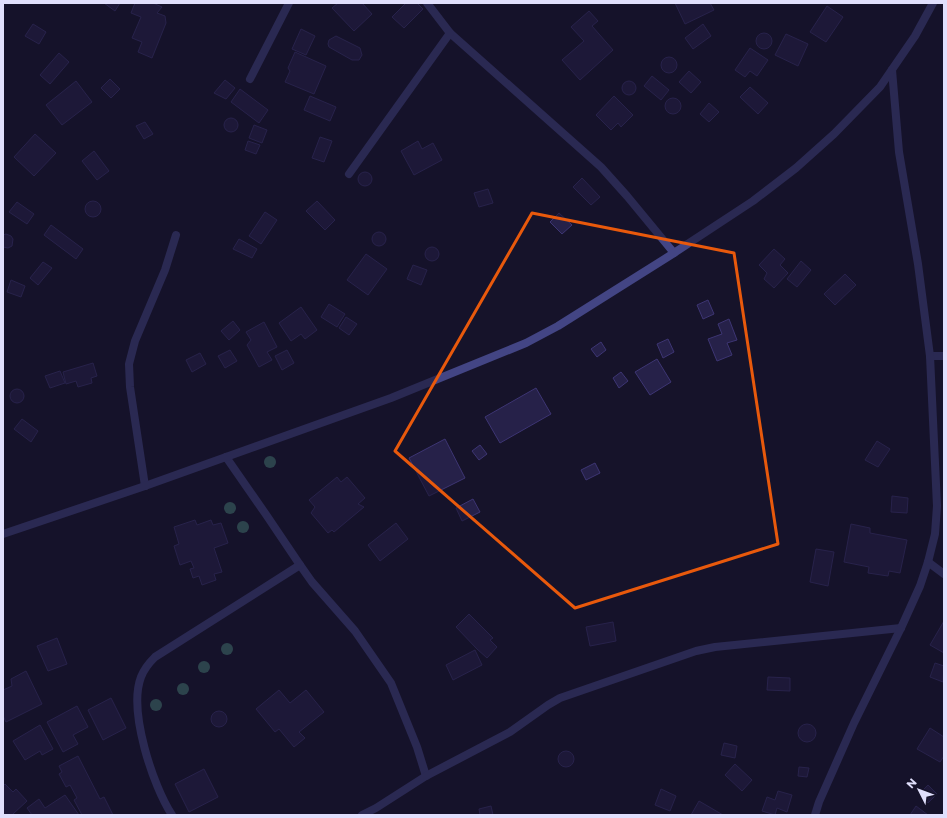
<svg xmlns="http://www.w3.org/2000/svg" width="947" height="818" font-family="Montserrat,sans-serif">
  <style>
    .building { fill: #262149; stroke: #3d3573 }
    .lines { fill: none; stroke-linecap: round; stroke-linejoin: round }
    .minor { stroke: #434584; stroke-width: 8 }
    .tertiary { stroke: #434584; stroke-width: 8 }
    .tree { fill: #487f77 }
    .marked { fill: none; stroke: #e8590c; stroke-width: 3; stroke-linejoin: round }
  </style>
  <rect width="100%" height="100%" fill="#16132a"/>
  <g class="building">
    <path d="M104,3H120L115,11Z"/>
    <path d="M135,3H153L162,7L157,13L165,16L166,23L152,58L138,52L142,42L132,38L141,17L131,13Z"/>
    <path d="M338,3H362L372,14L354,31L332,8Z"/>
    <path d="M406,3H417L423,9L404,28L392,17Z"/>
    <path d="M675,3H710L714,10L685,24Z"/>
    <path d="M827,6L843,17L826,42L810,32Z"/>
    <path d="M589,11L598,21L592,26L613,50L580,80L562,60L584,41L571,27Z"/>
    <path d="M33,24L46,32L39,44L25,36Z"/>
    <path d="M703,24L711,36L693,49L685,38Z"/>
    <path d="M301,29L315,36L306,55L292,49Z"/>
    <circle cx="764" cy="41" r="8"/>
    <path d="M786,34L808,44L798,66L775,55Z"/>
    <path d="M336,36L360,48L362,55L359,60H352L329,47L328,44L329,40Z"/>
    <path d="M750,48L768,60L757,76L750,71L745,77L735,70Z"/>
    <path d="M295,52L326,66L314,94L285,82L290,71L288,68Z"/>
    <path d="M59,53L69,62L50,84L40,75Z"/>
    <circle cx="669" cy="65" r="8"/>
    <path d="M689,71L701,82L691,93L679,82Z"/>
    <path d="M652,76L669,90L661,100L644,86Z"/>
    <path d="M110,79L120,89L111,98L101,88Z"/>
    <path d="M225,80L235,88L226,99L214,93Z"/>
    <path d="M76,81L92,102L62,125L46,105Z"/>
    <circle cx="629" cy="88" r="7"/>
    <path d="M750,87L768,103L758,114L740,97Z"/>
    <path d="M240,89L268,110L259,123L231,102Z"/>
    <path d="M310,96L336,107L330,121L304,110Z"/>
    <path d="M614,96L633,115L621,127L618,123L611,130L596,115Z"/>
    <circle cx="673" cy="106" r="8"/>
    <path d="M709,103L719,112L709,122L700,114Z"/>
    <circle cx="231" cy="125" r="7"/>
    <path d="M145,122L153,134L144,139L136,126Z"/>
    <path d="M254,125L267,130L262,143L249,138Z"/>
    <path d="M35,134L56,153L34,176L14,157Z"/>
    <path d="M320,137L332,141L324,162L312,158Z"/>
    <path d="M248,141L260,145L256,154L245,150Z"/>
    <path d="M418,141L422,149L433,143L442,160L414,175L401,151Z"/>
    <path d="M94,151L109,171L97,180L82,161Z"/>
    <circle cx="365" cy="179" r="7"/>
    <path d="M582,178L600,197L591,205L573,187Z"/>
    <path d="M488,189L493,203L479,207L474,193Z"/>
    <circle cx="93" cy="209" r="8"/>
    <path d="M317,201L335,220L325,230L306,211Z"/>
    <path d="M17,202L34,214L27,224L9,212Z"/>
    <path d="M265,212L277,220L261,244L249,236Z"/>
    <path d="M559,213L572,225L562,234L550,222Z"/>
    <path d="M51,225L83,249L76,259L44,235Z"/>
    <circle cx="379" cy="239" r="7"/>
    <path d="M6,234L11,236L13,239L12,246L8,248L3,247V235Z"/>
    <path d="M239,239L257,249L252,258L233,249Z"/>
    <circle cx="432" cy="254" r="7"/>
    <path d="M774,249L785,259L780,265L788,273L774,288L764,279L767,273L759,265Z"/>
    <path d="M366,254L387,269L368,295L347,280Z"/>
    <path d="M801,261L811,270L797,287L787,279Z"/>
    <path d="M43,262L52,268L38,285L30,278Z"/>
    <path d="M413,265L427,270L421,285L407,279Z"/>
    <path d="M845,274L856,285L835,305L824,294Z"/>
    <path d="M11,280L25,286L21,297L7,292Z"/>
    <path d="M708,300L714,314L703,319L697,305Z"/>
    <path d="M329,304L345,314L337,327L321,317Z"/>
    <path d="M301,307L317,330L305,339L301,334L291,341L279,323Z"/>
    <path d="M346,317L357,324L349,335L339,328Z"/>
    <path d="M729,319L737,340L727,343L732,355L717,361L708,339L722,334L718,324Z"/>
    <path d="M233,321L240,330L229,340L221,331Z"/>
    <path d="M264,322L277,347L267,352L272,360L259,367L247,345L251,340L246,332Z"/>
    <path d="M668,339L674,352L663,358L657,344Z"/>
    <path d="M601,342L606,350L597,357L591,349Z"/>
    <path d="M230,350L237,361L225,368L218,356Z"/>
    <path d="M287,350L294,363L282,370L275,356Z"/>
    <path d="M200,353L206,364L192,372L186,360Z"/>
    <path d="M657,359L671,382L650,395L635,372Z"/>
    <path d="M93,363L97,376L91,378L92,383L78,387L76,381L66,384L63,372Z"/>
    <path d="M60,371L65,383L50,388L45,376Z"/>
    <path d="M621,372L628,381L619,388L613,378Z"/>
    <path d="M536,388L551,414L500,443L485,417Z"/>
    <circle cx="17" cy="396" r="7"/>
    <path d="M22,419L38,431L31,442L14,429Z"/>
    <path d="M445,439L465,478L429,496L409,458Z"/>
    <path d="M877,441L890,449L878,467L865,460Z"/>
    <path d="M480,445L487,454L479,460L472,451Z"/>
    <path d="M595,463L600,473L586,480L581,470Z"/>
    <path d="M337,477L341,482L347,477L365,498L358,504L364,507L334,532L332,530L328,533L311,513L315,507L309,500Z"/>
    <path d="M892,496L908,498L907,513L891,512Z"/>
    <path d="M473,499L480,512L462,521L456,508Z"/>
    <path d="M195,520L197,525L211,520L213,525L221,523L228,543L214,548L222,572L214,574L216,580L202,585L199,576L193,578L190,569L194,568L191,561L180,565L174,546L179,544L174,527Z"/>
    <path d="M396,523L408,539L380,561L368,545Z"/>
    <path d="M851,524L870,528V533L907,540L900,573L889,571L888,576L868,573L869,567L844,562Z"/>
    <path d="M816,549L834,552L828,586L810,582Z"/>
    <path d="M469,614L493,638L490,640L497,647L487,658L477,649L456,627Z"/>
    <path d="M944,621V653L930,645Z"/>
    <path d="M613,622L616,641L590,646L586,627Z"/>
    <path d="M57,638L67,664L48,671L37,646Z"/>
    <path d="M475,650L482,665L453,680L446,665Z"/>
    <path d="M935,663L944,666L943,682L930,677Z"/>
    <path d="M26,671L42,704L6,722L3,716V690L12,686L11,679Z"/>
    <path d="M768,677L790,678V691L767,690Z"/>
    <path d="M279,690L290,703L306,690L324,712L299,732L305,738L294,747L279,729L275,732L256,709Z"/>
    <path d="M111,698L126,728L103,740L88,710Z"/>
    <path d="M77,706L88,727L73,735L78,744L63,752L47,722Z"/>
    <circle cx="219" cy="719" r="8"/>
    <circle cx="807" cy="733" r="9"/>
    <path d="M40,725L53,749L42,755L40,751L25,760L13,741Z"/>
    <path d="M930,728L944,737V756L940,762L917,749Z"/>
    <path d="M724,743L737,746L735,758L721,755Z"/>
    <circle cx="566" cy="759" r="8"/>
    <path d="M78,756L100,799L104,797L113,815H82L74,800L77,798L70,785L66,787L59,774L62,772L59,766Z"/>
    <path d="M735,764L752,780L742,791L725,775Z"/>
    <path d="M799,767L809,768L807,777L798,776Z"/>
    <path d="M204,769L218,797L189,812L175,784Z"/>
    <path d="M5,784L13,792L16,789L27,801L13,814L14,815H3V786Z"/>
    <path d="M928,785L937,794L928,803L919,794Z"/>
    <path d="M661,789L676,796L670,811L655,805Z"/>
    <path d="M778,791L792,795L787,812L777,808L775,815L762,811L767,797L775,800Z"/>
    <path d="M65,795L79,815H32L27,808L39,799L45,808Z"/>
    <path d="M699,801L723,815H691Z"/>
    <path d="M491,806L493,815H480L479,809Z"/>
    <path d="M916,806L928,815H910Z"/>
  </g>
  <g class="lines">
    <g class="minor">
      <path d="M450,33L601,167L627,196L674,253"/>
      <path d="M250,79L289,3"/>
      <path d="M349,174L450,33L427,3"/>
      <path d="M930,356H944"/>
      <path d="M226,457L267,516L300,565L312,582L355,631L391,683L417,747L426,776"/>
      <path d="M145,486L130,387L129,364L135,341L165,270L176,235"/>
      <path d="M928,562L944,574"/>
      <path d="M172,815C153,786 128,711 141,677C144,669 149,663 155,657L300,565"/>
      <path d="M362,815L376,808L426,776L510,732L548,705L560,698L696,651L715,647L901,628"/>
      <path d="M815,815L819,802L854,723L901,628L920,586L928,562L935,534L937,506L930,356L918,264L899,152L892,70"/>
    </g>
    <path class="tertiary" d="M3,534L145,486L391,398L526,343L558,326L674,253L753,201L796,168L834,134L880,87L915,36L933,3"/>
  </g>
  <g class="tree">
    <circle cx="270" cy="462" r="6"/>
    <circle cx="230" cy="508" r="6"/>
    <circle cx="243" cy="527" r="6"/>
    <circle cx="227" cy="649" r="6"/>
    <circle cx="204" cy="667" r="6"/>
    <circle cx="183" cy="689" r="6"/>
    <circle cx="156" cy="705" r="6"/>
  </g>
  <path d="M0 0H947V818H0ZM532,213L734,253L778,544L575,608L395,451Z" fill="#16132a" fill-opacity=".55" fill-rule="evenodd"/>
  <path class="marked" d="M532,213L734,253L778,544L575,608L395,451Z"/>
  <rect width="947" height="818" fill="none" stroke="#e0dffc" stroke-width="8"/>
  <g transform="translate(919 790) rotate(312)" stroke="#16132a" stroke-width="3" paint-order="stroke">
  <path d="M0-3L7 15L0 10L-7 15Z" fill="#e0dffc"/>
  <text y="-6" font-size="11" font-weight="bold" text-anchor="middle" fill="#e0dffc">N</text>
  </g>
</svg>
